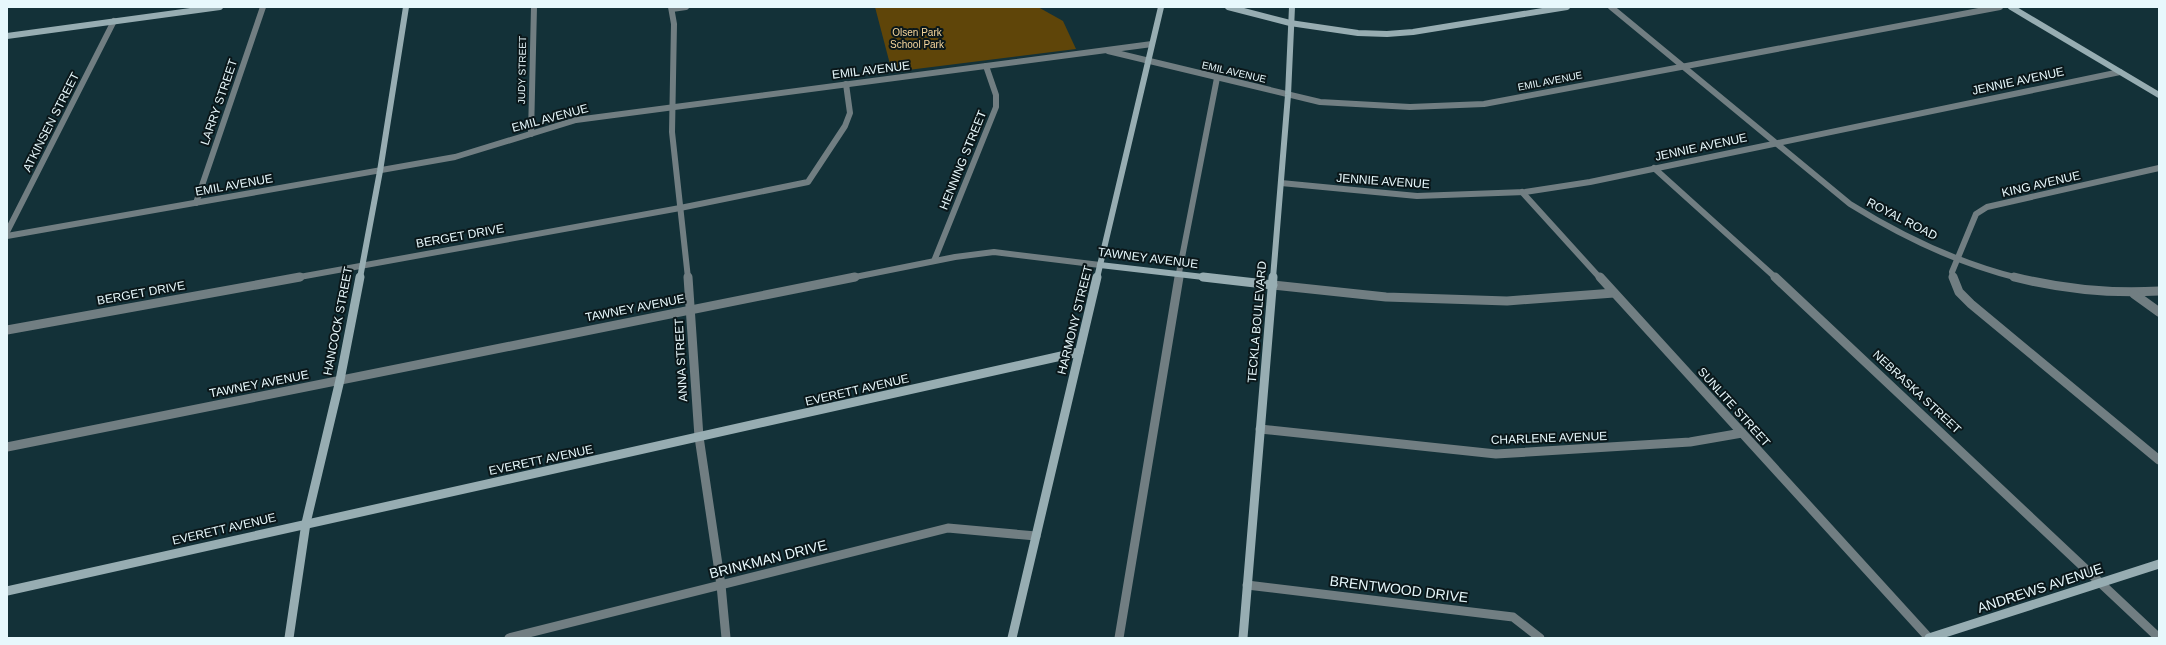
<svg xmlns="http://www.w3.org/2000/svg" width="2166" height="645" font-family="Helvetica,sans-serif">
  <style>
    .green { fill: #5f4509 }
    .lines { fill: none; stroke-linecap: round; stroke-linejoin: round }
    .street-far1 { stroke: #717e82; stroke-width: 6 }
    .street { stroke: #717e82; stroke-width: 9 }
    .secondary-far1 { stroke: #97adb2; stroke-width: 6 }
    .secondary { stroke: #97adb2; stroke-width: 9 }
    .labels { text-anchor: middle; dominant-baseline: central; stroke-width: 4; stroke-linejoin: round; paint-order: stroke }
    .far-park-label { font-size: 10px; fill: #f8d79d; stroke: #0a171a }
    .far-street-label { font-size: 10px; fill: #e7f8fc; stroke: #0a171a }
    .street-label { font-size: 12px; fill: #e7f8fc; stroke: #0a171a }
    .near-street-label { font-size: 14px; fill: #e7f8fc; stroke: #0a171a }
  </style>
  <rect width="100%" height="100%" fill="#133138"/>
  <path class="green" d="M875,7H1038L1063,21L1076,49L892,72Z"/>
  <g class="lines">
    <g class="street-far1">
      <path d="M671,7L674,24L672,132L688,278"/>
      <path d="M1611,7L1850,204C1903,237 1957,263 2018,278"/>
      <path d="M672,9L686,7"/>
      <path d="M1108,51L1320,102L1410,107L1484,104L2000,7"/>
      <path d="M531,134L534,7"/>
      <path d="M1654,168L1776,278"/>
      <path d="M1281,183L1417,196L1525,192L1590,182L2120,72"/>
      <path d="M1522,192L1600,278"/>
      <path d="M196,203L263,7"/>
      <path d="M7,232L114,21"/>
      <path d="M7,236L455,157L576,120L1152,44"/>
      <path d="M934,261L996,107V95L986,66"/>
      <path d="M294,278L680,208L808,182L845,126L850,113L846,84"/>
      <path d="M850,278L955,257L994,252L1100,265"/>
      <path d="M1178,278L1217,78"/>
      <path d="M1953,278L1952,272L1976,214L1987,207L2159,168"/>
    </g>
    <g class="street">
      <path d="M688,277L699,437L721,585L726,638"/>
      <path d="M1600,277L1929,638"/>
      <path d="M1775,277L2159,638"/>
      <path d="M1953,277L1959,292L1971,304L2159,460"/>
      <path d="M2014,277C2062,289 2109,294 2159,291"/>
      <path d="M1273,285L1386,297L1507,301L1614,293"/>
      <path d="M2134,294L2159,312"/>
      <path d="M7,330L300,277"/>
      <path d="M1260,429L1496,454L1690,442L1742,433"/>
      <path d="M7,447L855,277"/>
      <path d="M1247,585L1513,617L1540,638"/>
      <path d="M509,638L948,528L1036,536"/>
      <path d="M1119,638L1179,277"/>
    </g>
    <g class="secondary-far1">
      <path d="M1228,7L1290,23L1358,33L1387,34L1413,32L1567,7"/>
      <path d="M2011,7L2159,95"/>
      <path d="M7,36L220,7"/>
      <path d="M1100,265L1212,278"/>
      <path d="M360,278L380,171L406,7"/>
      <path d="M1097,278L1161,7"/>
      <path d="M1273,278L1288,95L1292,7"/>
    </g>
    <g class="secondary">
      <path d="M1203,277L1273,285"/>
      <path d="M7,591L1079,352"/>
      <path d="M289,638L306,523L340,380L360,277"/>
      <path d="M1012,638L1097,277"/>
      <path d="M1243,638L1273,277"/>
      <path d="M1929,638L2159,564"/>
    </g>
  </g>
  <g class="labels">
    <g class="far-park-label">
      <text x="917" y="32">Olsen Park<tspan x="917" dy="12">School Park</tspan></text>
    </g>
    <g class="far-street-label">
      <text transform="translate(522 70) rotate(-89)">JUDY STREET</text>
      <text transform="translate(1234 72) rotate(13)">EMIL AVENUE</text>
      <text transform="translate(1550 81) rotate(-11)">EMIL AVENUE</text>
    </g>
    <g class="street-label">
      <text transform="translate(871 70) rotate(-7)">EMIL AVENUE</text>
      <text transform="translate(2018 81) rotate(-12)">JENNIE AVENUE</text>
      <text transform="translate(219 102) rotate(-71)">LARRY STREET</text>
      <text transform="translate(550 118) rotate(-15)">EMIL AVENUE</text>
      <text transform="translate(51 122) rotate(-63)">ATKINSEN STREET</text>
      <text transform="translate(1701 147) rotate(-12)">JENNIE AVENUE</text>
      <text transform="translate(963 160) rotate(-68)">HENNING STREET</text>
      <text transform="translate(1383 181) rotate(4)">JENNIE AVENUE</text>
      <text transform="translate(2041 184) rotate(-13)">KING AVENUE</text>
      <text transform="translate(234 185) rotate(-10)">EMIL AVENUE</text>
      <text transform="translate(1902 219) rotate(27)">ROYAL ROAD</text>
      <text transform="translate(460 236) rotate(-10)">BERGET DRIVE</text>
      <text transform="translate(1148 258) rotate(7)">TAWNEY AVENUE</text>
      <text transform="translate(141 293) rotate(-10)">BERGET DRIVE</text>
      <text transform="translate(635 308) rotate(-11)">TAWNEY AVENUE</text>
      <text transform="translate(1075 320) rotate(-76)">HARMONY STREET</text>
      <text transform="translate(338 321) rotate(-79)">HANCOCK STREET</text>
      <text transform="translate(1257 322) rotate(-85)">TECKLA BOULEVARD</text>
      <text transform="translate(681 360) rotate(-93)">ANNA STREET</text>
      <text transform="translate(259 384) rotate(-11)">TAWNEY AVENUE</text>
      <text transform="translate(857 390) rotate(-13)">EVERETT AVENUE</text>
      <text transform="translate(1917 392) rotate(43)">NEBRASKA STREET</text>
      <text transform="translate(1734 407) rotate(48)">SUNLITE STREET</text>
      <text transform="translate(1549 438) rotate(-2)">CHARLENE AVENUE</text>
      <text transform="translate(541 460) rotate(-12)">EVERETT AVENUE</text>
      <text transform="translate(224 529) rotate(-13)">EVERETT AVENUE</text>
    </g>
    <g class="near-street-label">
      <text transform="translate(768 559) rotate(-14)">BRINKMAN DRIVE</text>
      <text transform="translate(2040 588) rotate(-18)">ANDREWS AVENUE</text>
      <text transform="translate(1399 589) rotate(7)">BRENTWOOD DRIVE</text>
    </g>
  </g>
  <rect width="2166" height="645" fill="none" stroke="#e7f8fc" stroke-width="16"/>
</svg>
